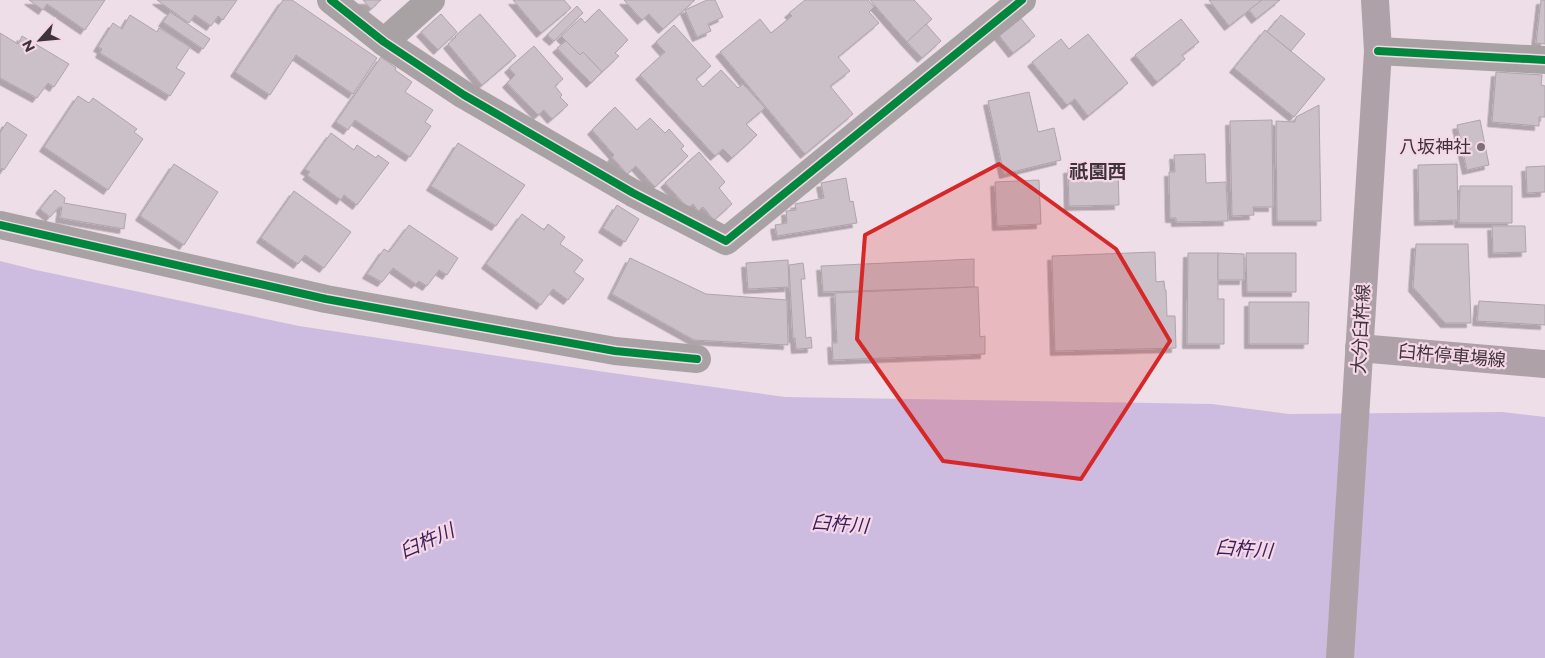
<svg xmlns="http://www.w3.org/2000/svg" width="1545" height="658" font-family="Montserrat,'Noto Sans JP',sans-serif">
  <style>
    .water { fill: #cebce0 }
    .building { fill: #cbc0c8; stroke: #afa4ac; filter: url(#shadow) }
    .lines { fill: none; stroke-linecap: round; stroke-linejoin: round }
    .minor { stroke: #a8a2a4; stroke-width: 28 }
    .major { stroke: #aea2a8; stroke-width: 28 }
    .cycleway-casing { stroke: #f5d7e8; stroke-width: 11 }
    .cycleway { stroke: #00873e; stroke-width: 8 }
    .marked { fill: #d62828; fill-opacity: 0.2; stroke: #d62828; stroke-width: 4; stroke-linejoin: round }
    .poi-dot { fill: #7c6f77; stroke: #f5d7e8; stroke-width: 2 }
    .labels { text-anchor: middle; dominant-baseline: central; stroke-width: 4.5; stroke-linejoin: round; paint-order: stroke }
    .poi-label { font-size: 18px; fill: #3f333a; stroke: #f5d7e8; text-anchor: end }
    .street-label { font-size: 18px; fill: #3f333a; stroke: #f5d7e8 }
    .neighbourhood-label { font-size: 19px; font-weight: bold; fill: #3f333a; stroke: #f5d7e8 }
    .water-label { font-size: 19px; font-style: italic; fill: #3a1f58; stroke: #f5d7e8 }
  </style>
  <defs>
    <filter id="shadow"><feDropShadow dx="-4.5" dy="4.5" stdDeviation="0" flood-color="#0004"/></filter>
  </defs>
  <rect width="100%" height="100%" fill="#eedee7"/>
  <path class="water" d="M0,261L36,270L299,326L605,372L785,397L1212,404L1289,414L1502,412L1545,417V658H0Z"/>
  <g class="building">
    <path d="M29,0H105L85,30L47,4L43,10Z"/>
    <path d="M157,0H237L223,20L218,16L211,26L195,15L189,23Z"/>
    <path d="M283,0H292L377,58L353,94L296,55L270,95L235,72Z"/>
    <path d="M363,0H381L371,9Z"/>
    <path d="M513,0H564L571,8L541,33Z"/>
    <path d="M624,0H695L663,29L649,14L642,20Z"/>
    <path d="M707,0H715L723,17L708,24L711,31L697,37L685,10Z"/>
    <path d="M805,0H868L874,7L869,12L879,23L838,57L850,71L830,86L853,114L805,154L720,52L760,19L771,33L792,16L789,13Z"/>
    <path d="M870,0H914L932,19L907,42Z"/>
    <path d="M1209,0H1262L1229,26Z"/>
    <path d="M1262,0H1280L1256,19L1249,10Z"/>
    <path d="M1541,0H1545V44L1536,43Z"/>
    <path d="M577,6L583,13L554,41L547,35Z"/>
    <path d="M599,9L628,40L615,53L619,56L602,72L583,52L580,55L561,36L581,18L585,23Z"/>
    <path d="M170,12L210,39L203,49L163,22Z"/>
    <path d="M441,14L457,32L438,50L421,32Z"/>
    <path d="M480,14L516,56L482,85L448,44L456,37L455,36Z"/>
    <path d="M130,15L157,32L159,28L190,47L176,68L185,73L170,96L100,53L102,49L98,47L113,23L122,29Z"/>
    <path d="M1281,15L1305,34L1291,51L1267,32Z"/>
    <path d="M1019,16L1035,36L1013,53L998,34Z"/>
    <path d="M1181,19L1199,42L1182,55L1185,59L1157,82L1135,55Z"/>
    <path d="M926,24L941,41L922,58L907,42Z"/>
    <path d="M674,25L711,66L696,79L703,87L721,70L738,88L743,84L765,108L746,124L757,135L732,158L723,149L715,156L640,75L665,52L656,42Z"/>
    <path d="M1265,30L1325,79L1294,117L1234,68Z"/>
    <path d="M0,33L18,44L22,36L69,64L54,87L48,83L37,98L0,78Z"/>
    <path d="M1088,34L1128,83L1088,116L1075,99L1067,105L1032,62L1061,39L1069,49Z"/>
    <path d="M566,41L580,55L583,52L602,72L591,83L557,48Z"/>
    <path d="M534,46L563,79L555,86L562,95L560,97L568,105L552,119L544,110L538,115L507,83L515,75L509,68Z"/>
    <path d="M381,57L396,68L395,70L412,82L405,92L433,110L425,122L431,126L410,157L355,120L348,130L336,122Z"/>
    <path d="M1496,72L1542,75L1541,85L1545,86V117H1539V126L1492,122Z"/>
    <path d="M1029,92L1038,132L1054,128L1061,160L1004,174L988,101Z"/>
    <path d="M78,96L89,103L93,98L137,129L134,132L143,139L108,190L44,147Z"/>
    <path d="M1319,105L1321,221H1277L1276,121L1295,122L1296,117Z"/>
    <path d="M615,107L637,130L650,118L665,133L669,129L684,146L681,149L688,156L655,187L636,166L627,174L612,157L614,155L592,130Z"/>
    <path d="M1272,120L1273,207H1253L1254,215L1232,216L1230,121Z"/>
    <path d="M1480,120L1489,165L1467,170L1457,125Z"/>
    <path d="M7,122L27,135L4,170L2,168L0,171V133Z"/>
    <path d="M331,133L354,150L357,145L376,158L378,155L389,163L357,205L344,195L341,200L307,175L310,172L305,169Z"/>
    <path d="M458,143L525,185L496,226L431,186Z"/>
    <path d="M699,152L725,182L719,188L732,204L714,220L703,207L698,211L693,204L688,208L665,183Z"/>
    <path d="M1205,154L1206,183L1226,182L1228,221L1176,222V218H1170L1169,172H1175L1174,155Z"/>
    <path d="M174,164L218,192L184,245L140,216Z"/>
    <path d="M1457,164L1458,220L1419,221L1418,165Z"/>
    <path d="M1545,166V192L1527,193L1526,167Z"/>
    <path d="M1118,167L1119,205L1069,206L1068,169Z"/>
    <path d="M846,178L850,202L853,201L857,223L777,236L775,225L787,223L786,211L796,210L795,204L824,198L821,183Z"/>
    <path d="M1039,180L1041,224L997,226L995,182Z"/>
    <path d="M1460,186H1512V223H1459Z"/>
    <path d="M55,190L65,198L64,203L126,214L124,229L60,218L62,207H59L50,217L40,209Z"/>
    <path d="M294,191L351,232L324,268L305,255L298,264L261,238Z"/>
    <path d="M617,205L639,219L625,242L603,228Z"/>
    <path d="M522,214L544,230L548,224L565,237L560,244L583,260L574,272L584,279L568,300L553,289L541,305L486,264Z"/>
    <path d="M409,225L458,258L447,275L439,270L427,286L419,281L416,284L393,268L382,282L367,274L384,249L389,252Z"/>
    <path d="M1492,226H1525L1526,252L1493,253Z"/>
    <path d="M1416,244H1468L1471,323H1445L1413,287Z"/>
    <path d="M1155,252L1156,282L1164,281L1165,290H1166L1167,316H1175L1176,348L1055,351L1052,256Z"/>
    <path d="M1188,253H1218V299H1224V344H1187Z"/>
    <path d="M1218,253L1244,254V280H1218Z"/>
    <path d="M1246,253H1296V292H1247Z"/>
    <path d="M630,258L706,294L787,300L788,345L694,340L612,294Z"/>
    <path d="M974,259V287L823,292L821,266Z"/>
    <path d="M788,260L789,287L748,289L746,263Z"/>
    <path d="M803,263L805,279H801L806,338L811,337L812,348L796,349L795,338H793L789,265Z"/>
    <path d="M974,287H978L980,337L985,336V354L833,360L832,343H837L835,293Z"/>
    <path d="M1479,301L1545,305V325L1477,321Z"/>
    <path d="M1249,302H1309L1308,344H1249Z"/>
  </g>
  <g class="lines">
    <g class="minor">
      <path d="M331,0L384,42L464,95L633,193L726,241L1022,0"/>
      <path d="M384,42L431,0"/>
      <path d="M1378,51L1545,60"/>
      <path d="M0,225L326,299L615,351L697,359"/>
    </g>
    <g class="major">
      <path d="M1359,348L1545,364"/>
      <path d="M1340,658L1378,51L1375,0"/>
    </g>
    <g class="cycleway-casing">
      <g id="cycleway">
        <path d="M331,0L384,42L464,95L633,193L726,241L1022,0"/>
        <path d="M1378,51L1545,60"/>
        <path d="M0,225L326,299L615,351L697,359"/>
      </g>
    </g>
    <use href="#cycleway" class="cycleway"/>
  </g>
  <path class="marked" d="M999,164L1116,249L1170,341L1081,479L943,461L857,339L865,235Z"/>
  <circle class="poi-dot" cx="1481" cy="147" r="5"/>
  <g class="labels">
    <g class="poi-label">
      <text x="1471" y="147">八坂神社</text>
    </g>
    <g class="street-label">
      <text transform="translate(1361 329) rotate(-87)">大分臼杵線</text>
      <text transform="translate(1452 356) rotate(5)">臼杵停車場線</text>
    </g>
    <g class="neighbourhood-label">
      <text x="1098" y="171">祇園西</text>
    </g>
    <g class="water-label">
      <text transform="translate(840 524) rotate(4)">臼杵川</text>
      <text transform="translate(427 541) rotate(-24)">臼杵川</text>
      <text transform="translate(1244 549) rotate(4)">臼杵川</text>
    </g>
  </g>
  <g transform="translate(40 40) rotate(243)" stroke="#f5d7e8" stroke-width="4" paint-order="stroke">
  <path d="M0-4L9 19L0 12L-9 19Z" fill="#3f333a"/>
  <text y="-8" font-size="14" font-weight="bold" text-anchor="middle" fill="#3f333a">N</text>
  </g>
</svg>
